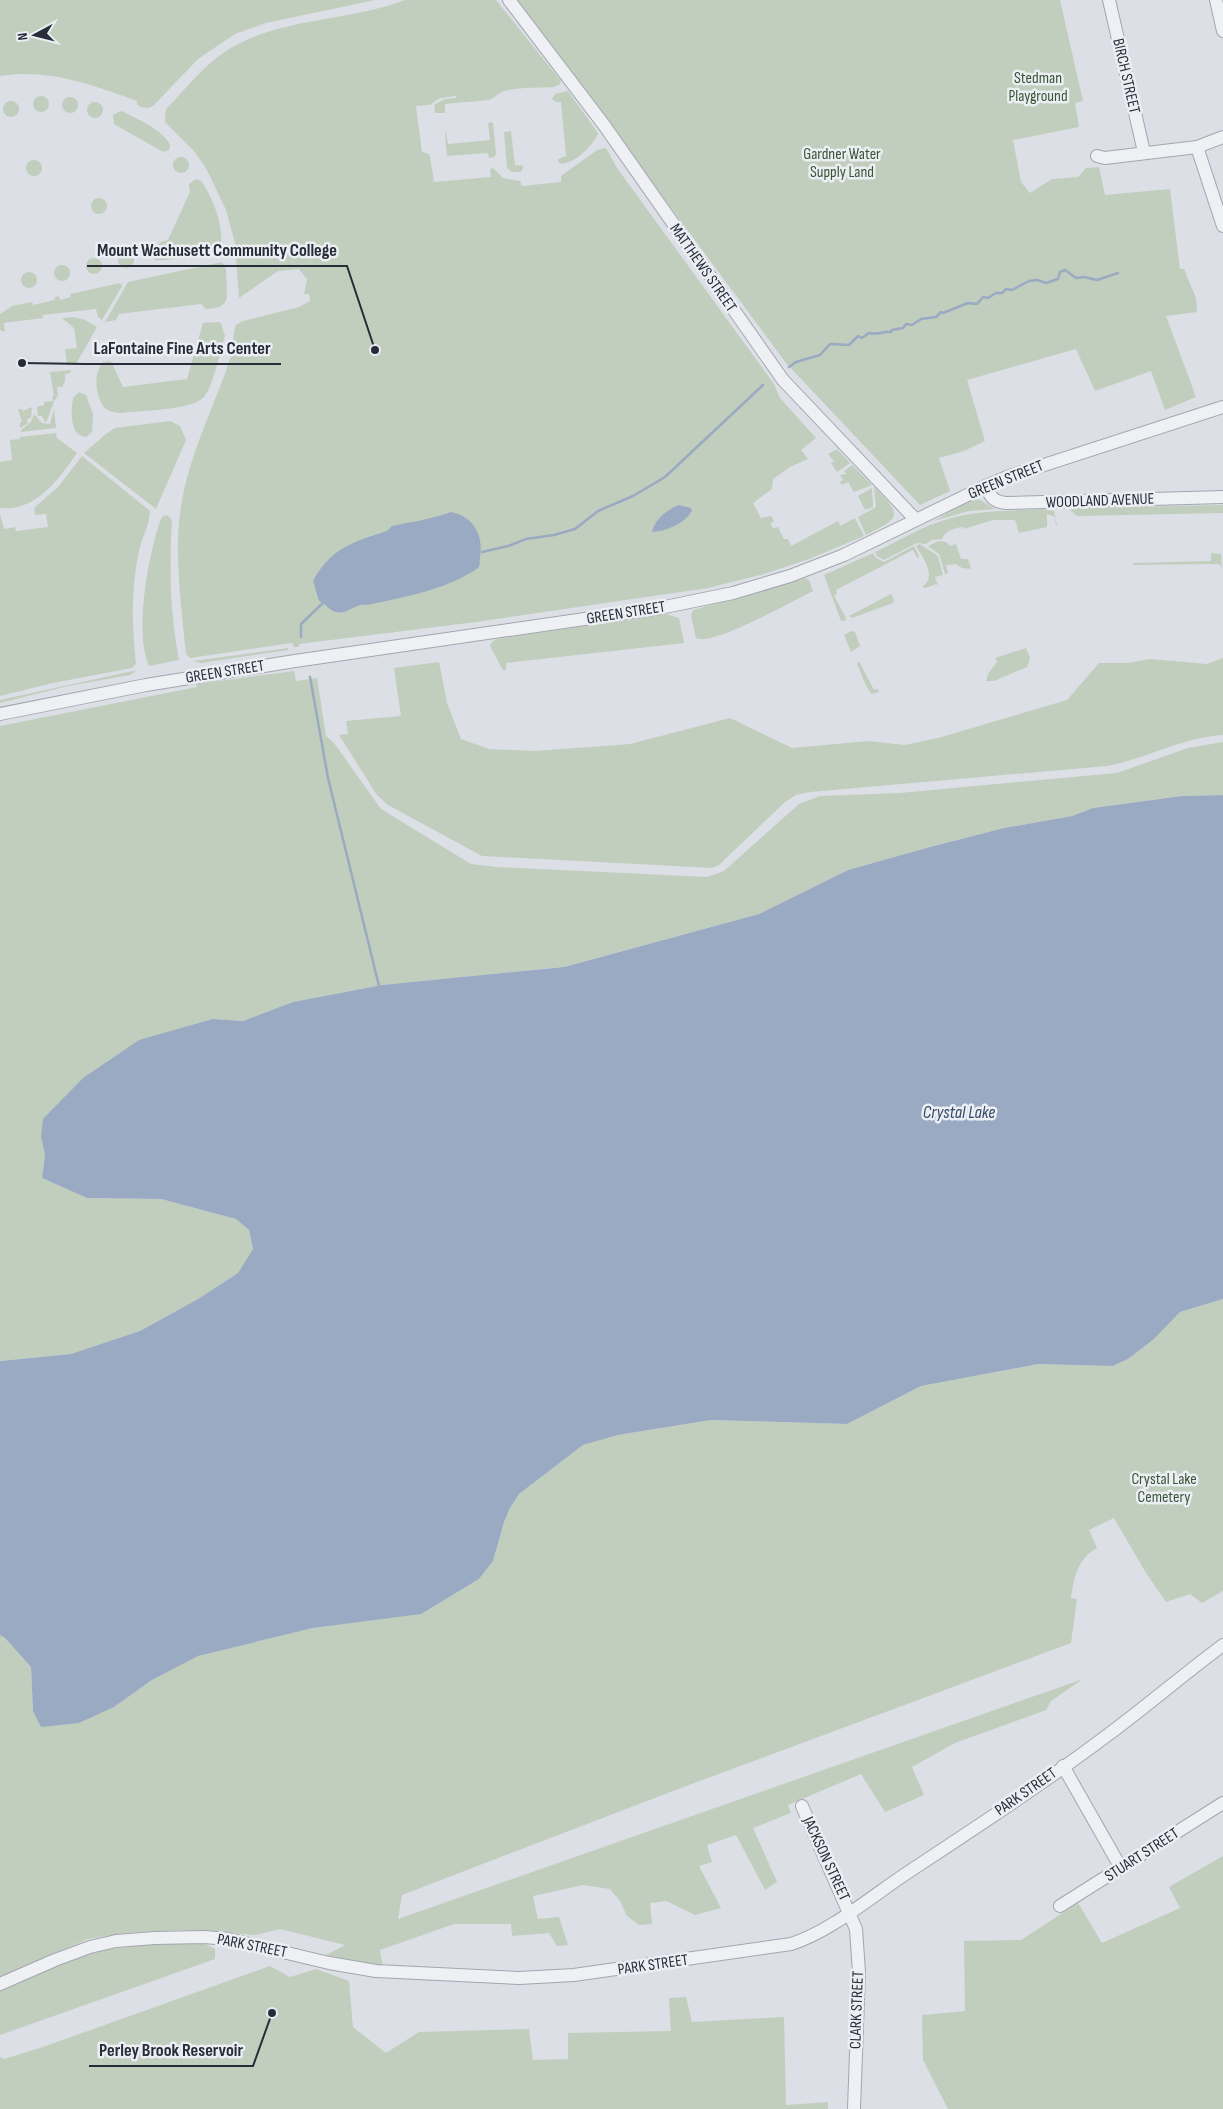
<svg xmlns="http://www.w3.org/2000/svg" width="1223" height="2109" font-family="'Sofia Sans Condensed',sans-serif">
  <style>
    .green { fill: #c1cebe }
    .water { fill: #9aaac2 }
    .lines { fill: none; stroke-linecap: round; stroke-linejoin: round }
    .stream { stroke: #9aaac2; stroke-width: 2.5 }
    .minor-casing { stroke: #a2a6ae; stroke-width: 14 }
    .minor { stroke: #eef0f3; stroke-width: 12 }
    .labels { text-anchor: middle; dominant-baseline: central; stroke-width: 5; stroke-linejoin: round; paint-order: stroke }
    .street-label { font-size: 16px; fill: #272c39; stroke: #ebeef3 }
    .park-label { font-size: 16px; fill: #395436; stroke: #ebeef3 }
    .water-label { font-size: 18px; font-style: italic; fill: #364869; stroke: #ebeef3 }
    .leader { fill: none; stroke: #272c39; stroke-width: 2 }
    .callout-dot { fill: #272c39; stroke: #ebeef3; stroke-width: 2 }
    .callout-label { font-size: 18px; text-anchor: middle; font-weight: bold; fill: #272c39; stroke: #ebeef3; stroke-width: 5; stroke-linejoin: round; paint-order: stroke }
  </style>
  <rect width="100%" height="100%" fill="#dcdfe5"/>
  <g class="green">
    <path d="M0,0H375L266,23L235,34L198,59L153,106L148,108L141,107L137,105V101C94,85 46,68 0,76Z"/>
    <path d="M405,0H496L561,81L560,84L554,87C541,88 514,87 502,92C496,95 496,97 489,100L445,104V113H435L434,105L445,99L456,98V96L440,98L430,105L416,106L422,152L429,154L430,157L434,182L491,177L490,169L493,168L503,178L520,181L522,186L561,182V176L597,150L606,148L617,168L774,384L780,398L816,438L801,450L808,459L790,467L773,479L772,489L753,503L761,518L771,516L774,521L770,524L773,528L778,527L784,539H788L791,546L838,521L840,526L855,518L864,536L809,559L764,574L708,588L476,622L299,644V647H294L292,643L190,658L186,654L185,645C180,592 172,538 185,486C194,447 212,409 226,371L231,355L235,327L236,325L243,321L299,307L310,301L309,294H304L307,279L299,269L278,271L239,298L235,243L226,210L206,168L193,150L165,122L166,109C185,90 203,66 226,51C279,17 348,22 405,0Z"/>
    <path d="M517,0H1060L1083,101L1075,103L1079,127L1013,140L1021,182L1030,193L1052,179L1078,177L1086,168L1099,167L1105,195L1170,189L1180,269H1184L1196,298L1197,312L1166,316L1196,397L1165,410L1151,371L1095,391L1076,349L967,380L985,441L964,451L939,458L950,491L920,505L786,363Z"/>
    <path d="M568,91L598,133C594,145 572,167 559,163L558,159L566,156L561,102H556L552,99L555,94Z"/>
    <circle cx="41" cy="104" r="8"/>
    <circle cx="70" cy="105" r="8"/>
    <circle cx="11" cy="109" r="8"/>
    <circle cx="95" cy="110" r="8"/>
    <path d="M121,111C134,117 165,131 170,145L169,150L163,152L114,124L113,115Z"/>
    <path d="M493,122L496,154L494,157L489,158L488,153L447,156L445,133H446L448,144L490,140L488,123Z"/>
    <path d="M511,131L515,165L524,166L521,172H512L507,168L504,132Z"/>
    <circle cx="181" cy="165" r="8"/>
    <circle cx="34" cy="168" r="8"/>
    <path d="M196,179L201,181C212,196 223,223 221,242C215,252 168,262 155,260L152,254C154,245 159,242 168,240L190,192L189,184Z"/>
    <circle cx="99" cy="206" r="8"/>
    <circle cx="126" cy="260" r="8"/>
    <circle cx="94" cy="266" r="8"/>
    <path d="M222,262L226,269L227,297C224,309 215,308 206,309L201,304L119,314L116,320L105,322L128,282Z"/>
    <circle cx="62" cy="273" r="8"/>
    <circle cx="29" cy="280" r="8"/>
    <path d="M120,283L122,286L102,320L98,317L96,309L43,315V318L4,323L5,332L0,330V314L12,306L32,302L33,305L55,300V297L59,296L60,300L71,297L70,294Z"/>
    <path d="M74,317L85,320L97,327L76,364L67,365L65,349L77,348L74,328L62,318Z"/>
    <path d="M218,322L221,323L225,336C221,349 212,390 203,398C191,410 138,411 119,413C114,412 109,412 105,408C95,397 93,373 103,362L109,361L112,363L123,387L187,379L203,323Z"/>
    <path d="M71,370L70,373L65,374V382L62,387H57L58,395L54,401L47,421L45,422L42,416H38L37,407L44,405V402L53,401L52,396H54L50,372Z"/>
    <path d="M79,392L86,395L93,414L92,432L86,437C69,436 71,410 73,398Z"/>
    <path d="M32,407L31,418L27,419L28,423L20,428V423L22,422L18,409H22L23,411Z"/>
    <path d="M54,409L56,428L21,432V430L31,422L34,414L42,423L50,424Z"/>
    <path d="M170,421L180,426L186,440L156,509L84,453L106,434L115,428Z"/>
    <path d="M56,433L57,438L77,453C59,479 36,512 0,508V462L12,460L10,440L20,439V437Z"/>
    <path d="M837,449L850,463L837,472L831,463L834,461L828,454Z"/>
    <path d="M82,456L150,511C150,525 140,541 138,556C131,592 132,628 136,664L132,668L53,683L0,696V514L4,529L15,527L16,531L48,527L46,514L35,515L34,508L59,486Z"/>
    <path d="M852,465L872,485L854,492L848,482L842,485L840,482L843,480L840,475L846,474L844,471Z"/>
    <path d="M874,487C902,515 902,517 866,535L858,517L876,507Z"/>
    <path d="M872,488L873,507L865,510L858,496Z"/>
    <path d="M972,498L980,500L995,509L969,511L934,521Z"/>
    <path d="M1223,505V513L1077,516L1070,510L1077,508Z"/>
    <path d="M1043,509L1054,511L1057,526H1056L1055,517L1047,514V527L1019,533L1015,520H993L964,529V527C958,527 945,530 942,539L932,540L926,544L917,543L884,560L877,556L875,552C899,541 922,526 948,519C978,510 1012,511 1043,509Z"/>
    <path d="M167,515L172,520C169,566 170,614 179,660L149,666C134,632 148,559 159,524L162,517Z"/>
    <path d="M938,541L946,542L950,546L956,544L961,559H968L971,569L962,568L956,564L946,565L948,573L945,574L939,554L928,546Z"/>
    <path d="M920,544L938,556L943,575L935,577L938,586L936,584L925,588L922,587C938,577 923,558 916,546Z"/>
    <path d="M914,546L919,556L917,558L913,550L836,590L837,594L834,596L846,618L845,621H841L824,575L873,553L876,558L884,562Z"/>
    <path d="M1211,553L1221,554L1222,568L1219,564L1133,565V563L1211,561Z"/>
    <path d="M806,578L809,580L813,591C795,600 711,647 696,638L691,616L693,610Z"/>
    <path d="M891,594L894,600L893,603L852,618L849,616Z"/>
    <path d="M666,614L679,618L684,643L506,663V670H503L490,646L493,641L497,639Z"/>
    <path d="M851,631L855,632L860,646L851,652L844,635Z"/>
    <path d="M288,648V650L201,663L193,661Z"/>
    <path d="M1026,648L1030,658L1027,667L994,681H986L988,674L997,662L995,658Z"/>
    <path d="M1223,658V735C1183,737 1146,759 1107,766L810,792L796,795L785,802L719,865L712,868L482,856L388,805L377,795L339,735L348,734L346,721L401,716L394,668L439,662L447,703L461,739L489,749L535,751L630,744L730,718L792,748L868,741L905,745L938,738L1067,700L1099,663H1128L1150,659L1207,664Z"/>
    <path d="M859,661L874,690L878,689L879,692L871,694L864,681L857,664Z"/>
    <path d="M137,670L130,675L68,686L0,703V700Z"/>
    <path d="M294,671L296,681L317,678L326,736L334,743L381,809L471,864L497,867L707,877L724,871L799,804L820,796L900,793L1117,773L1188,748L1223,742V795L1182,796L1093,808L1072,816L1004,828L930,847L848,870L759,914L563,967L382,985L293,1002L243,1021L213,1019L41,1137L45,1155L42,1178L87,1198L161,1199L236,1219L249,1230L253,1249L238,1273L198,1299L140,1331L71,1354L0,1361V726L197,687L196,684Z"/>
    <path d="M1223,1299V1591L1202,1603L1190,1594L1166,1602L1146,1573L1114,1518L1089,1530L1097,1548C1077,1559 1074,1578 1071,1598L1077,1599L1071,1643L681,1788L402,1895L398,1919L1083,1679L1051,1701L1046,1710L955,1743L912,1767L924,1795L885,1812L861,1774L788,1805L791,1813L753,1828L777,1882L765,1890L736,1835L707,1845L712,1862L699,1866L721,1908L695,1915L666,1901L650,1903L652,1924L639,1925L627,1916L620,1901L610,1889L583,1885L533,1896L538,1919L559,1917L568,1945L557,1946L549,1933L512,1936L511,1924H454L380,1950L383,1969L326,1955L345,1945L280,1929L256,1935L181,1930L125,1933L88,1939L0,1977V1635L5,1638L31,1667L33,1711L114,1707L152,1680L197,1656L313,1628L422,1613L479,1579L493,1561L504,1522L510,1508L519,1494L583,1445L618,1435L711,1420L847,1424L921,1386L1038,1364L1113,1366L1128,1359L1154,1339L1180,1312Z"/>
    <path d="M1223,1856V2109H948L923,2060L922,2015L965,2011L964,1941L1021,1940L1078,1903L1102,1943L1180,1908L1169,1887Z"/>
    <path d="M157,1944H205L215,1949V1959L0,2035V1991L74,1958L111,1949Z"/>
    <path d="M270,1966L290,1977L316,1969L349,1981L353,2027L386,2053L419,2032L529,2029L533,2060L568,2059V2033L671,2031L669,1998L686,1997L692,2022L784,2017L786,2105L828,2102V2109H0V2057L4,2059L43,2047Z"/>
  </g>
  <g class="water">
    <path d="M679,505L691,508L692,511C684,524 667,531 652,532C654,520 668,509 679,505Z"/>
    <path d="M451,512C473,516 484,535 480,557C479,562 481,564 478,568C446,590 405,597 367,605C354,603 348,615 336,612C329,611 326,603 319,601L313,581C331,548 353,542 387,531L392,526C412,522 431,519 451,512Z"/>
    <path d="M1223,795V1299L1180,1312L1154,1339L1128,1359L1113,1366L1038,1364L921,1386L847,1424L711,1420L618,1435L583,1445L519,1494L510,1508L504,1522L493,1561L479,1579L421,1614L313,1628L198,1656L152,1680L114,1707L79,1723L41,1727L33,1711L31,1667L5,1638L0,1635V1361L71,1354L140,1331L198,1299L238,1273L253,1249L249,1230L236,1219L161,1199L87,1198L42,1178L45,1155L41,1137L43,1119L83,1078L139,1040L213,1019L243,1021L293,1002L382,985L564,967L759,914L848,870L930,847L1004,828L1072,816L1093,808L1182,796Z"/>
  </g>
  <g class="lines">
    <g class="stream">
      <path d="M789,367L796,362L820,355L830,344L849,345L858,336L862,338L869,333C879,335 883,331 891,332L892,330L903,328L906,324L912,325L921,319L936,317L941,312L943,313L968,303L977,304L983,297L988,298L996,293H1002L1006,289L1012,290L1029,281L1037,280L1046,283L1058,279L1060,272L1065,270L1076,278L1084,277L1097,280L1118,273"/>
      <path d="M482,552L508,546L526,539L554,535L575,529L598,511L633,496L665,477L763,385"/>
      <path d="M301,637V624L324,602"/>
      <path d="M310,677L328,778L379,986"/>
    </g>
    <g class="minor-casing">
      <g id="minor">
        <path d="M509,0L604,125L783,380L916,520"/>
        <path d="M1109,0L1144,152"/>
        <path d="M1216,0L1223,31"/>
        <path d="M1197,147L1223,226"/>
        <path d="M1097,156L1105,158L1197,147L1223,137"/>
        <path d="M986,486C990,497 994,502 1006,503L1223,497"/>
        <path d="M0,714L146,685L295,661L660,608L733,593L790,576L844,555L986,486L1007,477L1223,407"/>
        <path d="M1063,1766L1121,1868"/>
        <path d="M802,1806L856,1929L859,1972L854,2109"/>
        <path d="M1060,1906L1223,1803"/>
        <path d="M0,1984L55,1960L90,1947L116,1941L155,1938L204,1937L228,1939L329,1963L376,1971L519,1978L574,1975L791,1944C830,1932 872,1896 907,1873C975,1828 1044,1783 1109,1734C1148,1705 1184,1674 1223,1645"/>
      </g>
    </g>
    <use href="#minor" class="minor"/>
  </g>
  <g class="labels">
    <g class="street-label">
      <text transform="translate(1126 76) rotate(77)">BIRCH STREET</text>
      <text transform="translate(703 268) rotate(55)">MATTHEWS STREET</text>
      <text transform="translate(1006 480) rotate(-22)">GREEN STREET</text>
      <text transform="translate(1100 501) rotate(-2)">WOODLAND AVENUE</text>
      <text transform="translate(626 613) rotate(-9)">GREEN STREET</text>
      <text transform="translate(225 672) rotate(-9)">GREEN STREET</text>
      <text transform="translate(1026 1792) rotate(-35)">PARK STREET</text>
      <text transform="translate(1142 1855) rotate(-33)">STUART STREET</text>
      <text transform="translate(826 1859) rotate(65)">JACKSON STREET</text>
      <text transform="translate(252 1946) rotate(11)">PARK STREET</text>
      <text transform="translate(653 1965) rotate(-8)">PARK STREET</text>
      <text transform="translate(857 2010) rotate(-88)">CLARK STREET</text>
    </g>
    <g class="park-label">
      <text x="1038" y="78">Stedman<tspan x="1038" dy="18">Playground</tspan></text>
      <text x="842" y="154">Gardner Water<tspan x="842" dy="18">Supply Land</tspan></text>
      <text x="1164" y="1479">Crystal Lake<tspan x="1164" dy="18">Cemetery</tspan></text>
    </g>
    <g class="water-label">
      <text x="959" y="1112">Crystal Lake</text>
    </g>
  </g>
  <path class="leader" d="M375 350L347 266H87M22 363L84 364H281M272 2013L253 2066H89"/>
  <g class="callout-dot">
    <circle cx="375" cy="350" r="5"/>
    <circle cx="22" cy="363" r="5"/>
    <circle cx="272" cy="2013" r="5"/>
  </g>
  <g class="callout-label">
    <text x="217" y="256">Mount Wachusett Community College</text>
    <text x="182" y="354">LaFontaine Fine Arts Center</text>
    <text x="171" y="2056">Perley Brook Reservoir</text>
  </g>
  <g transform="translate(35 35) rotate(263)" stroke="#ebeef3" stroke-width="4" paint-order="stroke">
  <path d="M0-4L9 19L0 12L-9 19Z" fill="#272c39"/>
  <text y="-8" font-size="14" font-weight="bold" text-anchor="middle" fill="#272c39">N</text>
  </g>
</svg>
